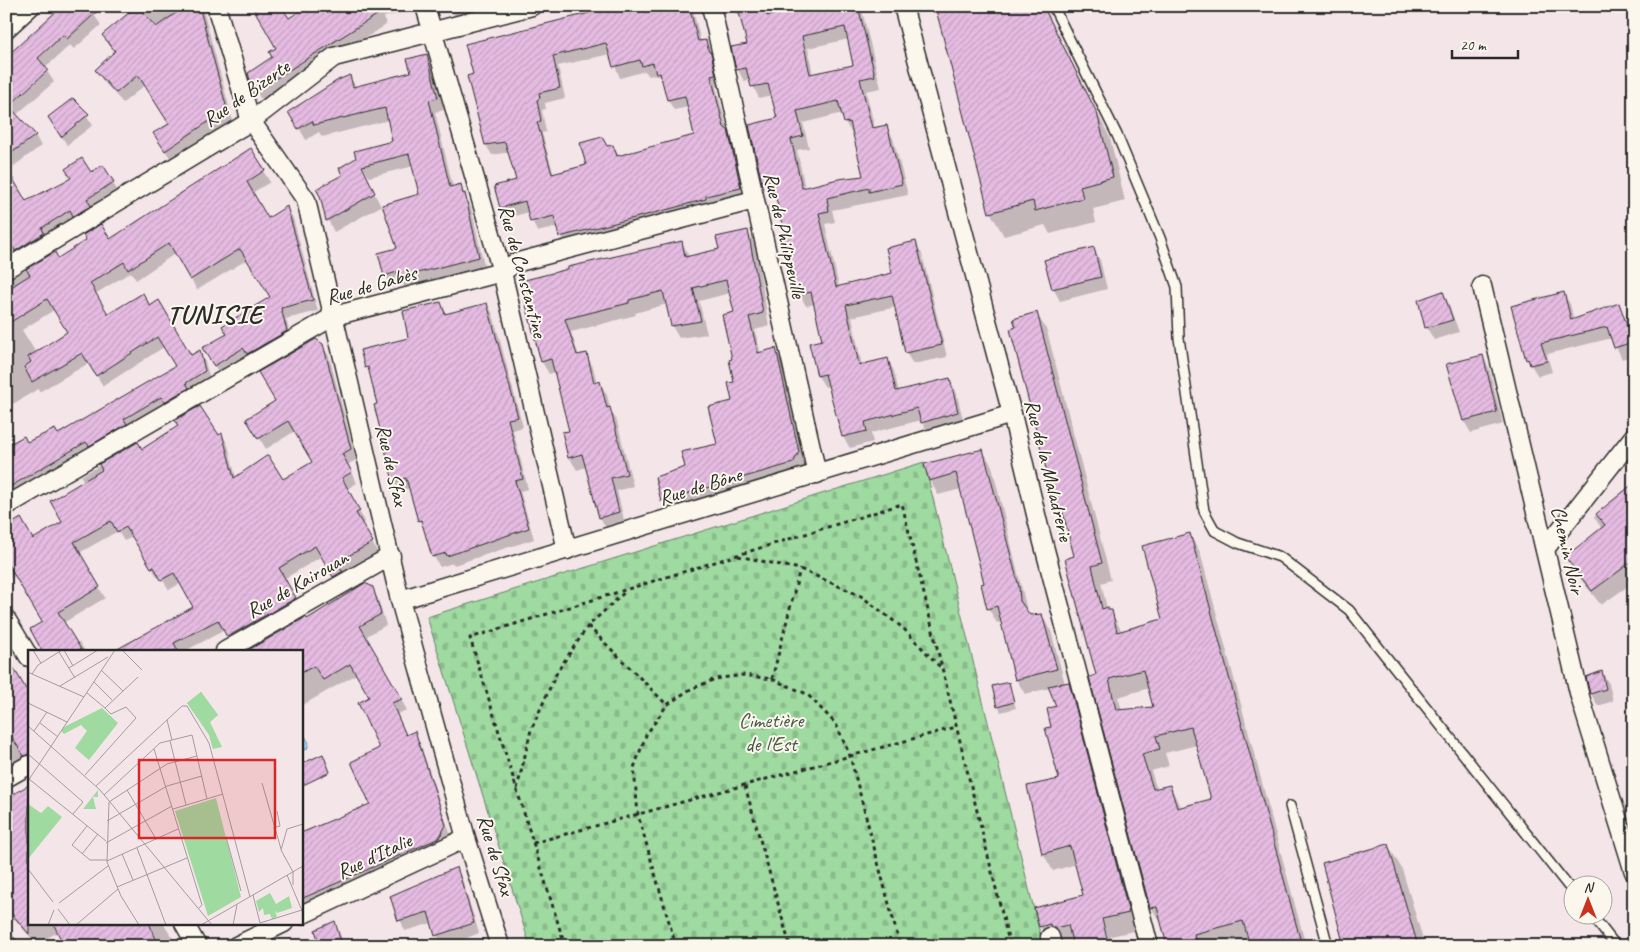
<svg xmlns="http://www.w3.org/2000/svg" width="1640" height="952" font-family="Caveat,sans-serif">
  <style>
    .cemetery { fill: url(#cemetery-stones); stroke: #658266 }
    .water { fill: #9ccbf8; stroke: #6f8ba6 }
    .shadow { fill: #0003; fill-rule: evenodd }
    .building { fill: url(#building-hatch); stroke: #2b2b2b; fill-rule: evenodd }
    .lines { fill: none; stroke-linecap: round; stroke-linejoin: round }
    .service-casing { stroke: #2b2b2b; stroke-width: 12 }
    .minor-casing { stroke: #2b2b2b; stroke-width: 21 }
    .path { stroke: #2b2b2b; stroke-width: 3; stroke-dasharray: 4 4; stroke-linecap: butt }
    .service { stroke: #fbf7ec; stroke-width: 9 }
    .minor { stroke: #fbf7ec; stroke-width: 18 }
    .labels { text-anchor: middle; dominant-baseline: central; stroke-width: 4; stroke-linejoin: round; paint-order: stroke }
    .street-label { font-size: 21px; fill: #2b2b2b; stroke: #fbf7ec }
    .park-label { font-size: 21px; fill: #485748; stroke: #fbf7ec }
    .district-label { font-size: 26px; font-weight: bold; letter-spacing: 1px; fill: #2b2b2b; stroke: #fbf7ec }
    .inset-road { fill: none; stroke: #a49b9d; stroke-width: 1 }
    .view { fill: #d62828; fill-opacity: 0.15; stroke: #d62828; stroke-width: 2.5 }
    .inset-edge { fill: none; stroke: #2b2b2b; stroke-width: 2.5 }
  </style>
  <defs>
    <pattern id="cemetery-stones" width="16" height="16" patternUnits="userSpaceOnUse" patternTransform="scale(1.25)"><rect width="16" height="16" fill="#9fdaa1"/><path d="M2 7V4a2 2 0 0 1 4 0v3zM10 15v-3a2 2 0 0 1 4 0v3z" fill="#89bb8b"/></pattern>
    <pattern id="building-hatch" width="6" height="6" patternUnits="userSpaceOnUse" patternTransform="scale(1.25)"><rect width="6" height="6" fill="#e5bbe2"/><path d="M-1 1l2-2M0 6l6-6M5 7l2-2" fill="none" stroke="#c5a1c2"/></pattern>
  </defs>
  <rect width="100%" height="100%" fill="#f4e5e9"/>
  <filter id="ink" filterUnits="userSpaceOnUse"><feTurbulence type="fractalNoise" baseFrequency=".02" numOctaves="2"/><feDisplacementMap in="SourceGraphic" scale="10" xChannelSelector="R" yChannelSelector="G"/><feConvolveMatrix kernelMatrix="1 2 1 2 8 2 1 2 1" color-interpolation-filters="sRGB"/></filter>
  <g filter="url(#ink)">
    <path class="cemetery" d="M924,462L1043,946H530L427,617Z"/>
    <path class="water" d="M301,729L309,743L307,749L302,751Z"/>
    <g class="shadow">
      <path d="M6,6H12L6,12Z"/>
      <path d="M64,6H88L101,25L74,49L70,45L45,68L54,82L16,115L35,135L41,146L7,171L26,203L102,167L120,194L6,271V56Z"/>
      <path d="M137,6H202L233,121L172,161L161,144L170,124L145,85L123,103L103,81L96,70L115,53L104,36Z"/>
      <path d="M252,6H280L289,20L310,6H417L418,9L384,17L386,25L266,100L260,98L253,86L274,58L278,48Z"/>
      <path d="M450,6H533L457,21Z"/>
      <path d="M620,6H692L701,42L705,41L716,64L721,85L716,87L728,131L734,142L746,198L567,247L558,227L537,232L529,212L507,218L501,207L517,181L510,152L492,155L486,145L469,77ZM610,54L620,78L645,71L649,76L657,74L664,84L668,100L674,110L689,107L696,136L619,156L613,146L606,147L587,166L554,175L542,133L546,132L542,110L546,109L545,103L565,98L558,66Z"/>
      <path d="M744,6H861L881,88L866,91L875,129L887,126L893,138L908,195L832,210L835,222L825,224L839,287L894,274L915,242L922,254L947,357L913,364L906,353L896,307L852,317L862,366L888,360L894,371L899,392L949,380L956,391L964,423L929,434L921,420L871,433L873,442L850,448L843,437L829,386L825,387L818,376L823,341L815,304L806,306L800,295L776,192L770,194L763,182L778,119L772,95L759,98L750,80L744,81L738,70L733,48L748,45ZM849,39L855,66L813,75L808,48ZM843,113L845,122L852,134L854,133L865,178L805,188L797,150L809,148L803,123Z"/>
      <path d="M936,6H1044L1110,138L1125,201L1093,209L1096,222L1050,234L1045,225L1004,236L990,212Z"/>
      <path d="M426,56L433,67L444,110L435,112L453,187L460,186L471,207L485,269L406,290L403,284L392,287L385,275L379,254L399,249L384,206L421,195L414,166L369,177L360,162V167L381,206L334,232L328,220L318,190L344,176L340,168L357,159L355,152L394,142L389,120L322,137L319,132L306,140L290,112L338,81L350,77L356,87L412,73L409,60Z"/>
      <path d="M73,99L93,125L67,145L56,127Z"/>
      <path d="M250,150L270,182L252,193L267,220L287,208L293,218L318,311L286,319L292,342L221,376L204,349L229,334L271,297L248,259L197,290L176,253L136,280L131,272L95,294L108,315L150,307L190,357L199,352L205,362L211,382L6,503V430L14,443L27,444L58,435L176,366L164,347L103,386L89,363L39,392L38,389L6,408V281L54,254L58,259L110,241ZM54,310L68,332L36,353L22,330Z"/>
      <path d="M747,231L755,244L769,326L755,330L761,354L776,350L783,362L805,465L800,475L669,513L662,501L656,477L686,468L719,445L734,402L736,383L735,313L730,293L699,301L707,334L679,338L672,326L667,304L635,313L636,315L571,332L579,356L586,354L593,367L597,383L600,382L607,395L611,411L617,421L633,486L617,491L625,524L607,530L600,517L586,467L577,470L569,457L570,432L555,372L549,374L542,362L522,287L682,242L689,257L721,250Z"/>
      <path d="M1093,248L1100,260L1107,289L1060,301L1053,288Z"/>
      <path d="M1443,293L1449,305L1459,332L1434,340L1427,328L1419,301Z"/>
      <path d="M1563,293L1570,304L1574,321L1618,305L1634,341V355L1622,359L1612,338L1547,354L1552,372L1538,376L1527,359Z"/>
      <path d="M441,303L447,314L487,304L493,314L523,427L513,430L528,489L520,491L534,539L454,565L453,563L440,567L434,557L426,531L419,520L410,488L400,491L394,481L372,377L366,367L409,339Z"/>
      <path d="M1037,314L1047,331L1111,580L1101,583L1107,608L1111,611L1122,632L1163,620L1190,535L1200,552L1306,946H1168L1163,925L1151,908L1091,678L1098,676L1076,556L1070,532L1059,514L1017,328ZM1149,688L1154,708L1122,710L1118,697ZM1197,745L1212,800L1181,808L1170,786L1157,790L1151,771L1169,766L1165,753Z"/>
      <path d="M322,345L329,356L356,460L347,465L357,483L347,489L365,522L361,524L378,553L343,573L348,582L340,587L322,556L284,579L301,609L235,647L225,630L185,651H127L195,607L181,583L169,590L161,577L158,578L133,537L124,541L118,531L79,553L105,598L63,623L76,644L79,642L85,651H44V623L16,575L6,581V529L32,541L64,523L84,482L81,476L137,444L141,451L222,435L228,445L236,478L282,481L313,463L295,431L266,449L248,419L276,401Z"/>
      <path d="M1482,356L1489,368L1503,424L1471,433L1464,421Z"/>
      <path d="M983,451L992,466L1028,614L1030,616H1042L1051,631L1065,684L1068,683L1078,701L1138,930L1111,936L1114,946H1074V943L1066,945L1061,941L1050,944L1040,926L1085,896L1076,864L1053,871L1043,853L1060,779L1058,707L1050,688L1025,694L1016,679L1002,622L997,623L988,608L986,584L961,489L938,495L930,480Z"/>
      <path d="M1634,471V483L1631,472Z"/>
      <path d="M1634,485V582L1601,605L1576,573L1567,558L1602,529L1594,517Z"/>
      <path d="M372,588L378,599L386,625L365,637L407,710L397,714L407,736L414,733L420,743L451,836L301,912V835L382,812L381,748L370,697L357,674L301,706V651L307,620Z"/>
      <path d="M6,658L29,696V763L6,776Z"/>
      <path d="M1602,672L1609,684L1613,701L1598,706L1591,694L1588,677Z"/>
      <path d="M1008,683L1016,708L1001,712L998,706Z"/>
      <path d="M1388,845L1402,869L1425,946H1345Z"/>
      <path d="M456,868L462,879L479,933L464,939L467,946H442L432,923L405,931L391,897Z"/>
      <path d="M6,882L29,923H163L177,946H65L58,932L36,944L6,909Z"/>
      <path d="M335,923L345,946H321Z"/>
    </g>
    <g class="building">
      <path d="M62,6H103L67,39L63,35L38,58L48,70L9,106L36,135L6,157V57Z"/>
      <path d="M137,6L156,27L186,6H199L227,109L165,151L153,133L169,124L138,75L116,93L95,70L115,51L102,35Z"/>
      <path d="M252,6H281L289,18L308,6H391L259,89L252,87L248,73L272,57L269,52L276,48Z"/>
      <path d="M617,6H689L698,41L706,40L709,52H711L716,75L711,76L724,127L728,130L741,188L706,196V199L662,211L559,237L554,216L530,222L525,201L500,208L494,186L516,180L505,142L485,145L467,76L473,74L465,44ZM606,43L613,67L640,60L642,66L653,63L656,74L660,73L667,100L685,96L694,135L617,156L613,145L607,146L602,137L580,143L586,165L552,174L537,122L541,121L537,100L540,98L539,93L560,88L553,56Z"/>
      <path d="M747,6H765L767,16L808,6H858L875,76L860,79L872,128L887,125L902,184L869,192V188L827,198L829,211L819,213L836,287L892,273L886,248L916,241L942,345L905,353L892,295L846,305L859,365L888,358L896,391L950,378L958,412L921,423L917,408L865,422L867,431L842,437L825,374L817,376L809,343L822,340L811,292L798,295L772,180L762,183L749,125L777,118L768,84L751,87L746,68L736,70L731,47L747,44L738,9ZM845,27L853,65L810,74L802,36ZM838,101L844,123L850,122L863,176L838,179L802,188L791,139L803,136L797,111Z"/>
      <path d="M935,6H1043L1097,113L1113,177L1080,186L1083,198L1035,211L1033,201L989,213Z"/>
      <path d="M427,54L438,98L429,100L450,187L461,184L463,194L465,193L479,257L398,278L397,272L384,276L378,253L397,248L382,205L419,194L409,154L362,166L375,193L326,221L320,196L316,189L342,175L339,168L356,158L354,151L392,141L385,108L314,125L312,121L298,129L288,112L338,80L350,75L353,87L411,72L407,59Z"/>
      <path d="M73,98L89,114L61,137L48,117Z"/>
      <path d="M251,148L265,170L247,182L268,218L287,206L313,300L281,308L287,331L247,354L243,348L214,366L202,348L227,334L222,326L270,297L240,249L190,280L169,243L128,270L124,262L90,283L108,314L143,293L150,306L159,300L191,355L200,350L205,371L186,383L189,388L164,402L161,397L124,419L127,424L89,446L86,442L6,489V446L24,436L27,442L55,429L58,434L175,366L157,337L96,376L82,353L32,382L24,367L31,362L28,357L67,332L47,299L6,325V290L30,275L26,269L55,252L58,258L86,240L83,235L101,224L110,239Z"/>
      <path d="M82,158L91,172L103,165L114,182L87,199L91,206L73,216L70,210L42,228L44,233L15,251L13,247L6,251V167L26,201L71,178L65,169Z"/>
      <path d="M748,230L763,313L749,317L758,353L776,348L799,452L793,463L661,501L655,477L685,467L681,452L717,444L708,407L732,401L728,383L734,382L729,360L732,359L722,315L734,312L726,280L693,288L701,321L671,326L663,291L629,300V303L565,319L577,355L587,353L594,383L600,381L607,408L610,407L627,474L611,478L619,512L599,518L582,454L568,458L562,432L569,431L551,359L541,362L521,286L525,280L568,269V267L682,241L685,257L719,249L716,237Z"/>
      <path d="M1094,247L1101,277L1052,289L1044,260Z"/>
      <path d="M1443,291L1453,320L1425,328L1418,300Z"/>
      <path d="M1564,292L1571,320L1619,303L1633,342L1614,348L1607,327L1541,343L1547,361L1530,365L1528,359L1526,360L1511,306Z"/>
      <path d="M441,302L445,314L487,303L518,417L508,419L523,479L515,481L529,528L447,556L446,553L432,557L421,520L418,521L406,478L393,481L374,405L377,404L368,367L365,368L360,350L408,338L403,311Z"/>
      <path d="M1037,312L1102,563L1092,566L1102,609L1108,607V610H1112L1117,632L1162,619L1142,546L1190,533L1302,946H1250L1243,921L1194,934L1197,946H1167L1157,907L1150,908L1089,677L1096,675L1065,559L1074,556L1063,513L1058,515L1010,329L1016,327L1013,319ZM1143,670L1153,707L1116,710L1109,679ZM1191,727L1211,799L1177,808L1170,785L1153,789L1142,754L1160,749L1156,736Z"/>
      <path d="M316,339L323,344L351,449L342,454L352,472L342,478L360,511L356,513L373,542L332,565L343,571L333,577L315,546L279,568L296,598L227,637L218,620L174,643L178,651H114L193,607L174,573L161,580L154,567L151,568L126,527L117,532L111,521L74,542L100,587L58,612L82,651H42L30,629L42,622L6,561V527L21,518L33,539L62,522L50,501L102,470L99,464L138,442L142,449L178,426L175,420L200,406L219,435L222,433L234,478L268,455L283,479L312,462L288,421L258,439L246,419L275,401L258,372Z"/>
      <path d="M1483,355L1497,412L1463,421L1446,364Z"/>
      <path d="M983,449L1019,587L1020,601L1030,615L1042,614L1057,669L1015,680L997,606L987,609L981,584L984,583L956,473L929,481L924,464Z"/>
      <path d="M1634,483V560L1592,591L1565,557L1605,525L1596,514Z"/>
      <path d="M365,583L373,587L381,614L360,626L402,699L392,703L406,735L415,731L446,825L439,838L301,899V833L370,804L351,762L379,748L358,703L369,697L350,664L323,680L314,666L301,673V651H247L306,617L307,619Z"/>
      <path d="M6,655L29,694V754L24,756L6,728Z"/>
      <path d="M1602,671L1606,689L1590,694L1586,677Z"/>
      <path d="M1009,682L1014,702L997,707L992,686Z"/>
      <path d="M1069,682L1129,913L1102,919L1109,946H1073L1068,925L1055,928L1051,927L1050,924L1039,927L1034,908L1083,895L1070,846L1042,854L1027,786L1059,779L1045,728L1051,727L1047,709L1056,706L1048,686Z"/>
      <path d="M323,754L330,772L301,786V764Z"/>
      <path d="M29,785V934L6,907V798Z"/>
      <path d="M1388,844L1418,946H1344L1322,863Z"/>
      <path d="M457,867L474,923L435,936L428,912L398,921L390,896Z"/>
      <path d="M335,921L342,946H320L315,930Z"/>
      <path d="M53,923H149L159,946H64Z"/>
    </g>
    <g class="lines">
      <g class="service-casing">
        <g id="service">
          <path d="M1053,6L1117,135L1160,238L1177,287L1179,338L1204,511L1215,531L1238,543L1280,557L1349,610L1572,891"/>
          <path d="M1290,806L1328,946"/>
          <path d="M1591,914L1616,946"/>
        </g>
      </g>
      <g class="minor-casing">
        <g id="minor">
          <path d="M216,6L251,121L306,200L400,600L466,838L500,946"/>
          <path d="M425,6L502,272L567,550"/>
          <path d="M711,6L817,474"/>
          <path d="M903,6L1012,414L1038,523L1149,946"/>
          <path d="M6,29L31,6"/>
          <path d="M6,269L251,121L334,57L532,6"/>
          <path d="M1482,286L1580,697L1634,872"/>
          <path d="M6,506L334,316L502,272L515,263L754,200"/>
          <path d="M1545,549L1634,436"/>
          <path d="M400,600L1012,414"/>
          <path d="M6,619L29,657"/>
          <path d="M225,651L391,556"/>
          <path d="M6,778L29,765"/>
          <path d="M301,915L466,838"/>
          <path d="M184,923L197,946"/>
          <path d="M1050,937L1052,946"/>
          <path d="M6,944L8,946"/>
          <path d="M236,946L284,923"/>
        </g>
      </g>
      <g class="path">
        <path d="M738,556L800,569L861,596L903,628L942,669"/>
        <path d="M588,626L667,705"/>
        <path d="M772,679L800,569"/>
        <path d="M745,786L790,946"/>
        <path d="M517,789L531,730L557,672L588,626L626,591"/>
        <path d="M533,843L956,727"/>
        <path d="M565,946L470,638L902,504L1010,946"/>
        <path d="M676,946L638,815L634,768L646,735L667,705L689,690L715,679L743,675L772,679L807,694L836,724L850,756L900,946"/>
      </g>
      <use href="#service" class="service"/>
      <use href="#minor" class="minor"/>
    </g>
  </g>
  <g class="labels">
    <g class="street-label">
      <text transform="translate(246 93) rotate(-35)">Rue de Bizerte</text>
      <text transform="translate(785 235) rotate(77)">Rue de Philippeville</text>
      <text transform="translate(523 271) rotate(75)">Rue de Constantine</text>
      <text transform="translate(371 285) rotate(-16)">Rue de Gabès</text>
      <text transform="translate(392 465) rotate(77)">Rue de Sfax</text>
      <text transform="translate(1049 470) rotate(76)">Rue de la Maladrerie</text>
      <text transform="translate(700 486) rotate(-17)">Rue de Bône</text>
      <text transform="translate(1568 550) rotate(77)">Chemin Noir</text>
      <text transform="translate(297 584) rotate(-30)">Rue de Kairouan</text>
      <text transform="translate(496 855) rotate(73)">Rue de Sfax</text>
      <text transform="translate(374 856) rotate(-25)">Rue d'Italie</text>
    </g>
    <g class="park-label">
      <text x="771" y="720">Cimetière<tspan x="771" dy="24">de l'Est</tspan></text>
    </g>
    <g class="district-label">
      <text x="215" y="314">TUNISIE</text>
    </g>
  </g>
  <g transform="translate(28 650)">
    <rect width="275" height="275" fill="#f4e5e9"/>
    <path d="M188,148L213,247L180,266L147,161Z" fill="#9fdaa1"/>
    <path d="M173,42L190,65L182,72L194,97L185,99L181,85L159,53ZM74,58L90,73L61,110L47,98L59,81L53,75L36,84L33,81L36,77ZM70,140V147H65L68,159H55Z" fill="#9fdaa1"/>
    <path d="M0,154L13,163L20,156L34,167L0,209ZM242,243L248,254L261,246L264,258L249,263L247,260L249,267L244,269L242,264L236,265L235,258L231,262L228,251Z" fill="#9fdaa1"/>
    <path d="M173,42L190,65L176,76L159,53ZM67,77L78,85L66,103L54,95Z" fill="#9fdaa1"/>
    <path class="inset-road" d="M5,0L13,13M36,0L45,16M94,0L114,20M31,2L47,28M41,18L70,0M73,20L95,41M0,22L4,24L10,15L34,0M4,24L56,47M66,32L84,50M32,36L80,7M59,43L77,58M0,53L39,72M139,70L144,90M12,73L30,87M0,76L72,140L184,275M6,81L19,62M142,91L158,155M126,99L174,255L171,258M0,104L55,152L45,164M57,125L108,68L98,57L83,64L77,58L110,27M1,129L78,191M0,131L87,0M234,133L253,199M68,136L154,56H159L181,93L222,247M99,140L128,189M76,145L132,93L164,85L179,149M81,152L79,212L93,246L111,275M81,152L139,114L169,106M145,159L195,144M79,171L139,136L174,126M59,176L44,195L62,210H79M245,178L252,176L249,161M198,187L213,241M78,193L144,156M109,198L138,275M54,204L70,184M94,204L105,230M79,211L150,179M0,219L25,252M259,225L275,263M265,235V222L253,200L259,179L275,174M89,237L159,208M225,245L232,273M31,253L80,216M30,259L42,275M232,273L274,260M20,275L26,260M48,275L90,239M173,275L275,216M205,275L209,255"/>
    <path class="view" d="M111,110H247V188H111Z"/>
    <rect width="275" height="275" class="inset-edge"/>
  </g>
  <rect width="1640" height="952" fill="none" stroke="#fbf7ec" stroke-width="25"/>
  <rect x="12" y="12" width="1615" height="927" fill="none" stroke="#2b2b2b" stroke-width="2" filter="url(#ink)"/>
  <g transform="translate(1588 900)"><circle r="24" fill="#fbf7ec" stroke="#a8a59f"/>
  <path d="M0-4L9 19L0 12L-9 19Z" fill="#c8321e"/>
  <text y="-8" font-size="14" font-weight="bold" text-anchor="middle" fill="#2b2b2b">N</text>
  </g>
  <path d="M1452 50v8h66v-8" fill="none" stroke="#2b2b2b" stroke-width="2.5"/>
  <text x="1460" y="50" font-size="15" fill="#2b2b2b" stroke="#fbf7ec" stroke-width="4" paint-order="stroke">20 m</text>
</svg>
